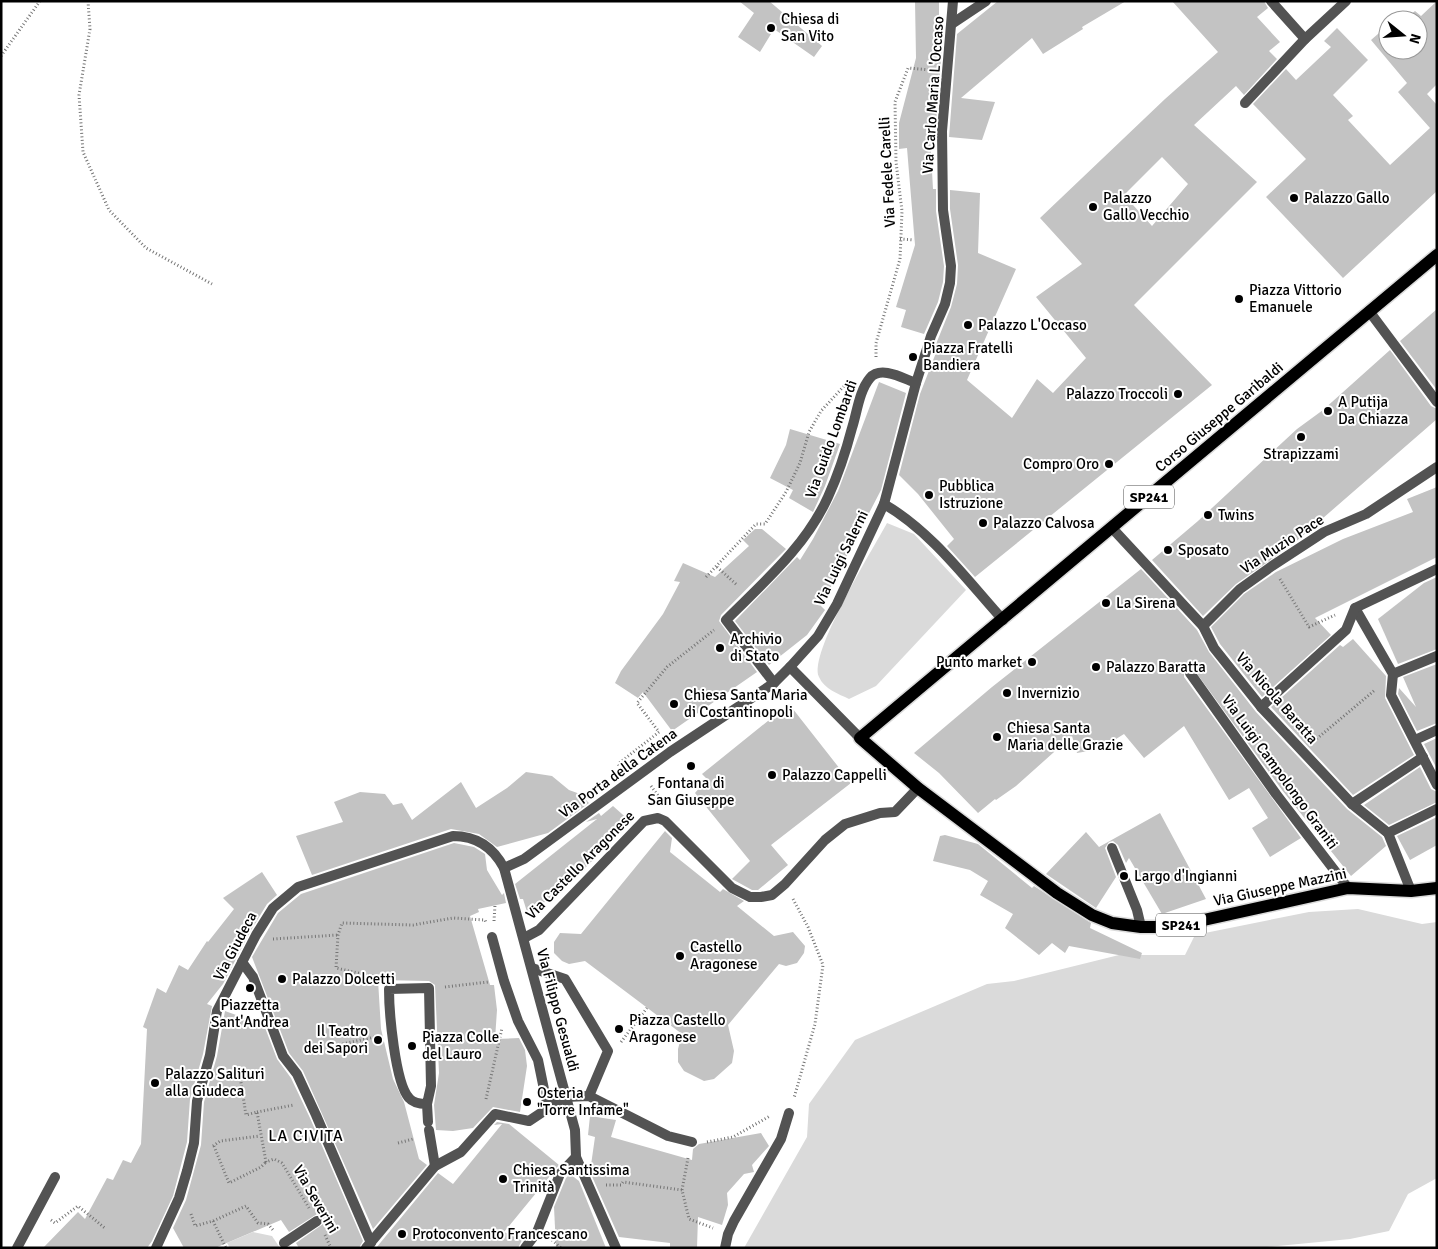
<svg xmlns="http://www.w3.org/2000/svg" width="1438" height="1249" font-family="Signika,sans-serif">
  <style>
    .green { fill: #dadada }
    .building { fill: #c3c3c3; fill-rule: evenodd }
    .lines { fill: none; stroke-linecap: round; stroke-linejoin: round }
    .primary-casing { stroke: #dbdbdb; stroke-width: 15 }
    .path { stroke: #757575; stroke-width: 3; stroke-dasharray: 1 2.5; stroke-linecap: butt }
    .lane { stroke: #535353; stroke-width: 10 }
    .street { stroke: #535353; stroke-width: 10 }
    .primary { stroke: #000; stroke-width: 12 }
    .poi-dot { fill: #000; stroke: #fff; stroke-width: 2 }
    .labels { text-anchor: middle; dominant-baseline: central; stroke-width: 4; stroke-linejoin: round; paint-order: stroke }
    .shield { fill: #fff; stroke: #4c4c4c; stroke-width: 1 }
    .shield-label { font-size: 14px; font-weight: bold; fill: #000 }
    .poi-label { font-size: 15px; fill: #000; stroke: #fff; text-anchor: start }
    .street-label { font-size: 15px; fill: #000; stroke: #fff }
    .neighbourhood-label { font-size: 16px; letter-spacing: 1px; fill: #000; stroke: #fff }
  </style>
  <rect width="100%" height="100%" fill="#fff"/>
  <g class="green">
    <path d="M887,523L914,534L966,590L876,686L849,699C839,694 824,689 819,677C808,654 873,549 887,523Z"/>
    <path d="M1358,909L1422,924L1437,922V1178L1408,1194L1389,1231L1350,1239L1257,1248H744L807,1137L809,1104L855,1040L987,984L1014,981L1119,955H1185L1195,935L1309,912Z"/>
    <path d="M253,1232L272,1236L280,1248H230L227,1243Z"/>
  </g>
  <g class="building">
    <path d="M739,1H769L822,46L814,57L774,29L760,52L738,37L754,13Z"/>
    <path d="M915,1H939V49L942,46L935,135H930L933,189H936V211L944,266L943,282L938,302L924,334L901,327L906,310L896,307L915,245L907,148L899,149V123L916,58Z"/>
    <path d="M998,1H1126L1082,27L1083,29L1043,54L1032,38L961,98L995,102L982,140L949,137L957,34Z"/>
    <path d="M1172,1H1264L1268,8L1257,17L1280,42L1269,51L1277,59L1244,95L1236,86L1194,125L1257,182L1134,305L1212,385L975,577L947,546L954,539L918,494L899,475L920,394L939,345L936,344L951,307L957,284L958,265L950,209V190L980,193L978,253L1016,269L967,380L1012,418L1037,379L1053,393L1086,358L1036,297L1082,264L1040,218L1165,99L1218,52ZM1162,157L1188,184L1152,226L1124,195Z"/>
    <path d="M1437,1V84L1427,94L1437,105V191L1343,278L1266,197L1306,159L1253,104L1286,69L1296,80L1331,47L1324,41L1337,28L1368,60L1333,95L1353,116L1348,120L1390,165L1430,128L1398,92L1407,83L1371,40L1386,27L1388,29V50H1418V20H1404L1415,11L1421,16Z"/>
    <path d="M1437,309V390L1400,341Z"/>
    <path d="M1390,350L1431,406L1437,409V419L1292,545L1236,584L1203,616L1152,560L1198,521L1297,429L1323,410Z"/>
    <path d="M879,382L906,393L881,490L821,606L825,610L807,635L769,665L735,621L797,557L800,560L813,539L838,491Z"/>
    <path d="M790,429L840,444L825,486L813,512L789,498L793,490L770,478L786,445Z"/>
    <path d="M1437,487V557L1315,618L1331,635L1262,697L1220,644L1211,627L1244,594L1276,572L1343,539L1413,512L1407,499Z"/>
    <path d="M755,529H762L786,549L721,615L719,621L757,672L672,731L643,692L638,698L615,683L621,671L663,614L680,582L674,581L683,563L715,577L749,546L743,540Z"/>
    <path d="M1141,569L1197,630L1209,652L1256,712L1347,809L1382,837L1386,846L1351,876L1282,790L1192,667L1184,670V677L1301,838L1270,857L1252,828L1268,818L1249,788L1229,800L1184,726L1144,758L1124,734L1100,749L1077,753L1072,736L1016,786L996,800L995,799L978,813L939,773L914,753L992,687Z"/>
    <path d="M1437,577V649L1398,664L1378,619L1424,583Z"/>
    <path d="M1353,639L1386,676L1385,698L1414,755L1353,795L1271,707L1340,645L1343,647Z"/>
    <path d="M1437,664V723L1417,731L1398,694L1399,688L1416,707L1403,677Z"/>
    <path d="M789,704L851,783L771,845L788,865L758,890H752L732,879L750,861L695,793L707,779L702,774Z"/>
    <path d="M1437,738V769L1424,744Z"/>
    <path d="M1420,767L1431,789L1437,792V802L1389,825L1364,805Z"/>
    <path d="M526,772L552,776L569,790L580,794L589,803L548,833L497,847L479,834L451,829L312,875L296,836L343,822L334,802L360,792L385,794L393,805L402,803L412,820L461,782L476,808L507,788Z"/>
    <path d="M613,806L631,822L573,880L528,915L523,899H520L515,884L597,819L586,822L599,813L601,816Z"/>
    <path d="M1160,813L1206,899L1162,914L1129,858L1126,863L1118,845L1113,841L1109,842L1105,848L1116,877L1096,908L1046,874L1086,832L1099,847Z"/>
    <path d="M1437,817V845L1410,860L1397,836Z"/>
    <path d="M665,831L672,838L670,852L720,892L723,889L744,901L737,906L774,936L793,932L805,946L804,953L797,963L786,966L779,964L728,1025L734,1051L732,1063L714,1079L704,1081L684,1071L678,1062V1049L682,1034L585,961L569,964L562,961L554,953V942L560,933L581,934Z"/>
    <path d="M945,835L978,844L1032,888L1034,886L1091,923L1090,928L1142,953L1140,959L1069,946L1065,953L1052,943L1039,955L1005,928L1013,914L980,895L988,881L970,870L933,861L940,836Z"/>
    <path d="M454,843L474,847L485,854L487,870L502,895L504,893L506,903L478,909L479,912L470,916L490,985H494L497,1010L495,1039L519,1038L525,1050L527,1066L520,1112L493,1107L473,1128L453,1131L436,1130L434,1105L439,1073L435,985L429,981L378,980L381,1029L393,1079L404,1102L419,1159L427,1165L373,1229L303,1071L289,1053L252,957L278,913L301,894Z"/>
    <path d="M262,872L277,895L267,904L250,932L223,984L207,1004L212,1006L203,1054L190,1099L187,1142L173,1196L152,1241L147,1248H43L78,1212L85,1219L107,1178L113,1180L123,1160L131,1163L141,1144L147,1029L143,1027L157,988L166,993L179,965L188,970L207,941L208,942L234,909L223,898Z"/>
    <path d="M225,1011L264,1025L277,1059L291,1078L310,1118L363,1241L359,1248H299L296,1243L323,1224V1218L317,1214L289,1232L281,1220L215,1248H184L173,1228L186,1200L201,1145L204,1102L217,1056Z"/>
    <path d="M590,1116L616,1120L611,1137L692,1160L693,1149L699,1144L761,1133L769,1146L752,1165L754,1172L744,1174L727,1193L728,1205L722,1225L698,1217L697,1248H670V1243L619,1237L590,1172L595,1137L588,1135Z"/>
    <path d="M497,1122L509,1124L559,1165L504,1232L522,1240L518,1248H376L438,1173L453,1184L502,1124L494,1125Z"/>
    <path d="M570,1174L579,1181L606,1248H556L554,1207L566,1178Z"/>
  </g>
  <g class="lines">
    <g class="primary-casing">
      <path id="primary" d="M1437,255L860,738L918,788L1057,893L1092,915L1112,923L1141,927H1172L1348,888L1411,891L1437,888"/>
    </g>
    <g class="path">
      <path d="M88,1L90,29L79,95L83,152L109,210L146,248L212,284"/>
      <path d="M1,56L40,1"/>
      <path d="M900,239L914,240"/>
      <path d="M876,357V343L900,259L902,211L896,162L895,102L908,68L931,70"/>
      <path d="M717,567L737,585"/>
      <path d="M706,577L756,524H765L786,492L800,463L809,432L821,411L845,385"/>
      <path d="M1280,579L1309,627L1335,615"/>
      <path d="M1314,741L1375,690"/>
      <path d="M621,768L618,764L659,732L637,703L667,667L714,630"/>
      <path d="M651,786L662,801"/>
      <path d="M793,899L808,927L823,965L815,1024L794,1098"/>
      <path d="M494,921L495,905"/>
      <path d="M273,939L338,935"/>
      <path d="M376,977L336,968L338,935L342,923L413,925L453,918L485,920L486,923"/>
      <path d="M445,987L488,982"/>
      <path d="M621,1042L647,1008"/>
      <path d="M329,1047L375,1037"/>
      <path d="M222,1073L240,1076L246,1115L257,1112L266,1162L274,1159L282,1163L309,1208"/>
      <path d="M486,1099L502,1028"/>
      <path d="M257,1112L294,1105"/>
      <path d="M707,1142L733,1137L770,1116"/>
      <path d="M398,1143L413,1139"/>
      <path d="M213,1146L220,1141L260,1136"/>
      <path d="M214,1146L229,1183L261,1167L266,1162"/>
      <path d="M688,1158L682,1190L689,1219L713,1228"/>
      <path d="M606,1185H621L623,1182L682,1190"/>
      <path d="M191,1214L195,1226L213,1221L246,1206L258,1223L268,1224L273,1230"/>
      <path d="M51,1220L55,1223L78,1206L106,1229"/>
      <path d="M213,1221L226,1248"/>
      <path d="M325,1235L331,1248"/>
      <path d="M552,1240L561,1248"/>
    </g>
    <g class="lane">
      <path d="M1112,848L1137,910L1141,927"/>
      <path d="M532,968L565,979L608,1051L589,1096"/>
    </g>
    <g class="street">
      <path d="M1271,1L1305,39"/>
      <path d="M953,23L986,1"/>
      <path d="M1245,103L1305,39L1346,1"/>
      <path d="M1369,311L1437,402"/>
      <path d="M884,504L916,383L931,336L945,304L950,283L951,266L943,210L942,131L953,1"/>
      <path d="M1112,528L1203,626L1214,648L1261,707L1352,804L1388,833L1411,891"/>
      <path d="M1355,608L1393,674L1391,695L1437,785"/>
      <path d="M1203,626L1240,589L1272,566L1324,532L1366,514L1437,467"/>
      <path d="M790,667L860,738"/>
      <path d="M1190,673L1276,794L1348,888"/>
      <path d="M1393,674L1437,656"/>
      <path d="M774,683L726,620C764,582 806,546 828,497C838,475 846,451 852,428C857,413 859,391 870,378C881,365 904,379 916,383"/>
      <path d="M1261,707L1346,630L1355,608L1437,569"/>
      <path d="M1415,740L1437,730"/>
      <path d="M1352,804L1423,757"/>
      <path d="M1388,833L1437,809"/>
      <path d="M504,868L524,859L670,752L774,683L790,667L818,636L837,604L884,504C932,532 966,579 1003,620"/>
      <path d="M492,937L504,981L518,1021L538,1060L548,1109"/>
      <path d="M524,938L539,930L644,821L658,818L665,821L732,888L750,897H761L772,895L785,884L825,840L845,824L880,813L895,812L918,788"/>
      <path d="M242,962L253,977L283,1056L297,1074L316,1115L371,1243"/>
      <path d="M427,1104C420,1104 413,1103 409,1098C395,1083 389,1011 389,989L429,988L431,1086L427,1104L428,1122"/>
      <path d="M429,1130L435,1166"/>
      <path d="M284,1243L317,1221"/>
      <path d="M17,1248L55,1177"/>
      <path d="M156,1248L179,1198L187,1171L194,1143L197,1101L210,1055L217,1011L256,935L273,908L298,887L453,836C477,836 493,847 504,868L575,1130L576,1157L616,1248"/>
      <path d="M366,1248L435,1166L461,1152L495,1114L529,1121L565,1097L589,1096L668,1136L692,1142"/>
      <path d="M525,1248L537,1232L560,1174L576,1157"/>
      <path d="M725,1248L728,1234L734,1221L781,1139L789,1113"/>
    </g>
    <use href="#primary" class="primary"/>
  </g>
  <g class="poi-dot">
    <circle cx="771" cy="28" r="5"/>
    <circle cx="1294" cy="198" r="5"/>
    <circle cx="1093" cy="207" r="5"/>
    <circle cx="1239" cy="299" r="5"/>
    <circle cx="968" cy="325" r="5"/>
    <circle cx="913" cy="357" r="5"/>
    <circle cx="1178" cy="394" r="5"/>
    <circle cx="1328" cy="411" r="5"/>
    <circle cx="1301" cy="437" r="5"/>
    <circle cx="1109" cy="464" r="5"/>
    <circle cx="929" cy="495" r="5"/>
    <circle cx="1208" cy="515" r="5"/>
    <circle cx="983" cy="523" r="5"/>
    <circle cx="1168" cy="550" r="5"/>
    <circle cx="1106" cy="603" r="5"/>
    <circle cx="720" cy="648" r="5"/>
    <circle cx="1032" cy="662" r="5"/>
    <circle cx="1096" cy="667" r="5"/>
    <circle cx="1007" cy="693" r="5"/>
    <circle cx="674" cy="704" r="5"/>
    <circle cx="997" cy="737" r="5"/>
    <circle cx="691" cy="766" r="5"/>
    <circle cx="772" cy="775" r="5"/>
    <circle cx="1124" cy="876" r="5"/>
    <circle cx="680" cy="956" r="5"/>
    <circle cx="282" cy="979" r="5"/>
    <circle cx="250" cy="988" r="5"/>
    <circle cx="619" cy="1029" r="5"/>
    <circle cx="378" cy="1040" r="5"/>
    <circle cx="412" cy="1046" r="5"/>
    <circle cx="155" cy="1083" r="5"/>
    <circle cx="527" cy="1102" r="5"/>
    <circle cx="503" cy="1179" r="5"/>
    <circle cx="402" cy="1234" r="5"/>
  </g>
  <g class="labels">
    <g class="shield">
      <rect x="1124" y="485.5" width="50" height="23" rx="4"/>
      <rect x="1156" y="913.5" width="50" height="23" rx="4"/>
    </g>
    <g class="shield-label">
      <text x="1149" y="497">SP241</text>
      <text x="1181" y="925">SP241</text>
    </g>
    <g class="poi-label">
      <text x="781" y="19">Chiesa di<tspan x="781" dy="17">San Vito</tspan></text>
      <text x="1103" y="198">Palazzo<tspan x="1103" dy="17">Gallo Vecchio</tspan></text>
      <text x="1304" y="198">Palazzo Gallo</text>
      <text x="1249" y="290">Piazza Vittorio<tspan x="1249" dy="17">Emanuele</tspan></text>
      <text x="978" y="325">Palazzo L'Occaso</text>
      <text x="923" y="348">Piazza Fratelli<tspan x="923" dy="17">Bandiera</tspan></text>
      <text x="1168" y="394" text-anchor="end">Palazzo Troccoli</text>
      <text x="1338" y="402">A Putija<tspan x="1338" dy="17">Da Chiazza</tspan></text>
      <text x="1301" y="454" text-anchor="middle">Strapizzami</text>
      <text x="1099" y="464" text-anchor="end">Compro Oro</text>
      <text x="939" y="486">Pubblica<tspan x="939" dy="17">Istruzione</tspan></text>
      <text x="1218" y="515">Twins</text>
      <text x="993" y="523">Palazzo Calvosa</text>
      <text x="1178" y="550">Sposato</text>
      <text x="1116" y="603">La Sirena</text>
      <text x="730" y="639">Archivio<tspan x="730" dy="17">di Stato</tspan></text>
      <text x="1022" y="662" text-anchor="end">Punto market</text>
      <text x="1106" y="667">Palazzo Baratta</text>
      <text x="1017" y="693">Invernizio</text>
      <text x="684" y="695">Chiesa Santa Maria<tspan x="684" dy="17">di Costantinopoli</tspan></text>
      <text x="1007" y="728">Chiesa Santa<tspan x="1007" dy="17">Maria delle Grazie</tspan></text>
      <text x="782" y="775">Palazzo Cappelli</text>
      <text x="691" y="783" text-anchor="middle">Fontana di<tspan x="691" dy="17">San Giuseppe</tspan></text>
      <text x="1134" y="876">Largo d'Ingianni</text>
      <text x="690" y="947">Castello<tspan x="690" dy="17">Aragonese</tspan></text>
      <text x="292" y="979">Palazzo Dolcetti</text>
      <text x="250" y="1005" text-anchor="middle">Piazzetta<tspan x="250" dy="17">Sant'Andrea</tspan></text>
      <text x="629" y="1020">Piazza Castello<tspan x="629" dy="17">Aragonese</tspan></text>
      <text x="368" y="1031" text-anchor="end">Il Teatro<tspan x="368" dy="17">dei Sapori</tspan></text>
      <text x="422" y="1037">Piazza Colle<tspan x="422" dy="17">del Lauro</tspan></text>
      <text x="165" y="1074">Palazzo Salituri<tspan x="165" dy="17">alla Giudeca</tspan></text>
      <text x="537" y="1093">Osteria<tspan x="537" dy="17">"Torre Infame"</tspan></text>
      <text x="513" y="1170">Chiesa Santissima<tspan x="513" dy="17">Trinità</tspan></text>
      <text x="412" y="1234">Protoconvento Francescano</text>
    </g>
    <g class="street-label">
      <text transform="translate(933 95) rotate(-86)">Via Carlo Maria L'Occaso</text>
      <text transform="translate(887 172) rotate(-93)">Via Fedele Carelli</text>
      <text transform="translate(1219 417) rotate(-40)">Corso Giuseppe Garibaldi</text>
      <text transform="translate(831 439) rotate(-70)">Via Guido Lombardi</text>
      <text transform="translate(1282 544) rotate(-33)">Via Muzio Pace</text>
      <text transform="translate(841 558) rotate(-64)">Via Luigi Salerni</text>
      <text transform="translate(1277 698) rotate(49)">Via Nicola Baratta</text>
      <text transform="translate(1280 772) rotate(54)">Via Luigi Campolongo Graniti</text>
      <text transform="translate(618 773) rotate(-36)">Via Porta della Catena</text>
      <text transform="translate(580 865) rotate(-45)">Via Castello Aragonese</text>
      <text transform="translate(1280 887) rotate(-12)">Via Giuseppe Mazzini</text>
      <text transform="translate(235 946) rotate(-62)">Via Giudeca</text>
      <text transform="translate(558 1010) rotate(75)">Via Filippo Gesualdi</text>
      <text transform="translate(316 1199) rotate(60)">Via Severini</text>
    </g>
    <g class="neighbourhood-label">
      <text x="306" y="1136">LA CIVITA</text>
    </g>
  </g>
  <rect width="1438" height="1249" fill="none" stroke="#000000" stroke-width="5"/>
  <g transform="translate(1403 35) rotate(107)"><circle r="24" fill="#ffffff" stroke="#999999"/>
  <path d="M0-4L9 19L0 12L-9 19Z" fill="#000000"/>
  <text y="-8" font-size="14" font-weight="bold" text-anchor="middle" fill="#000000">N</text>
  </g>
</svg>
